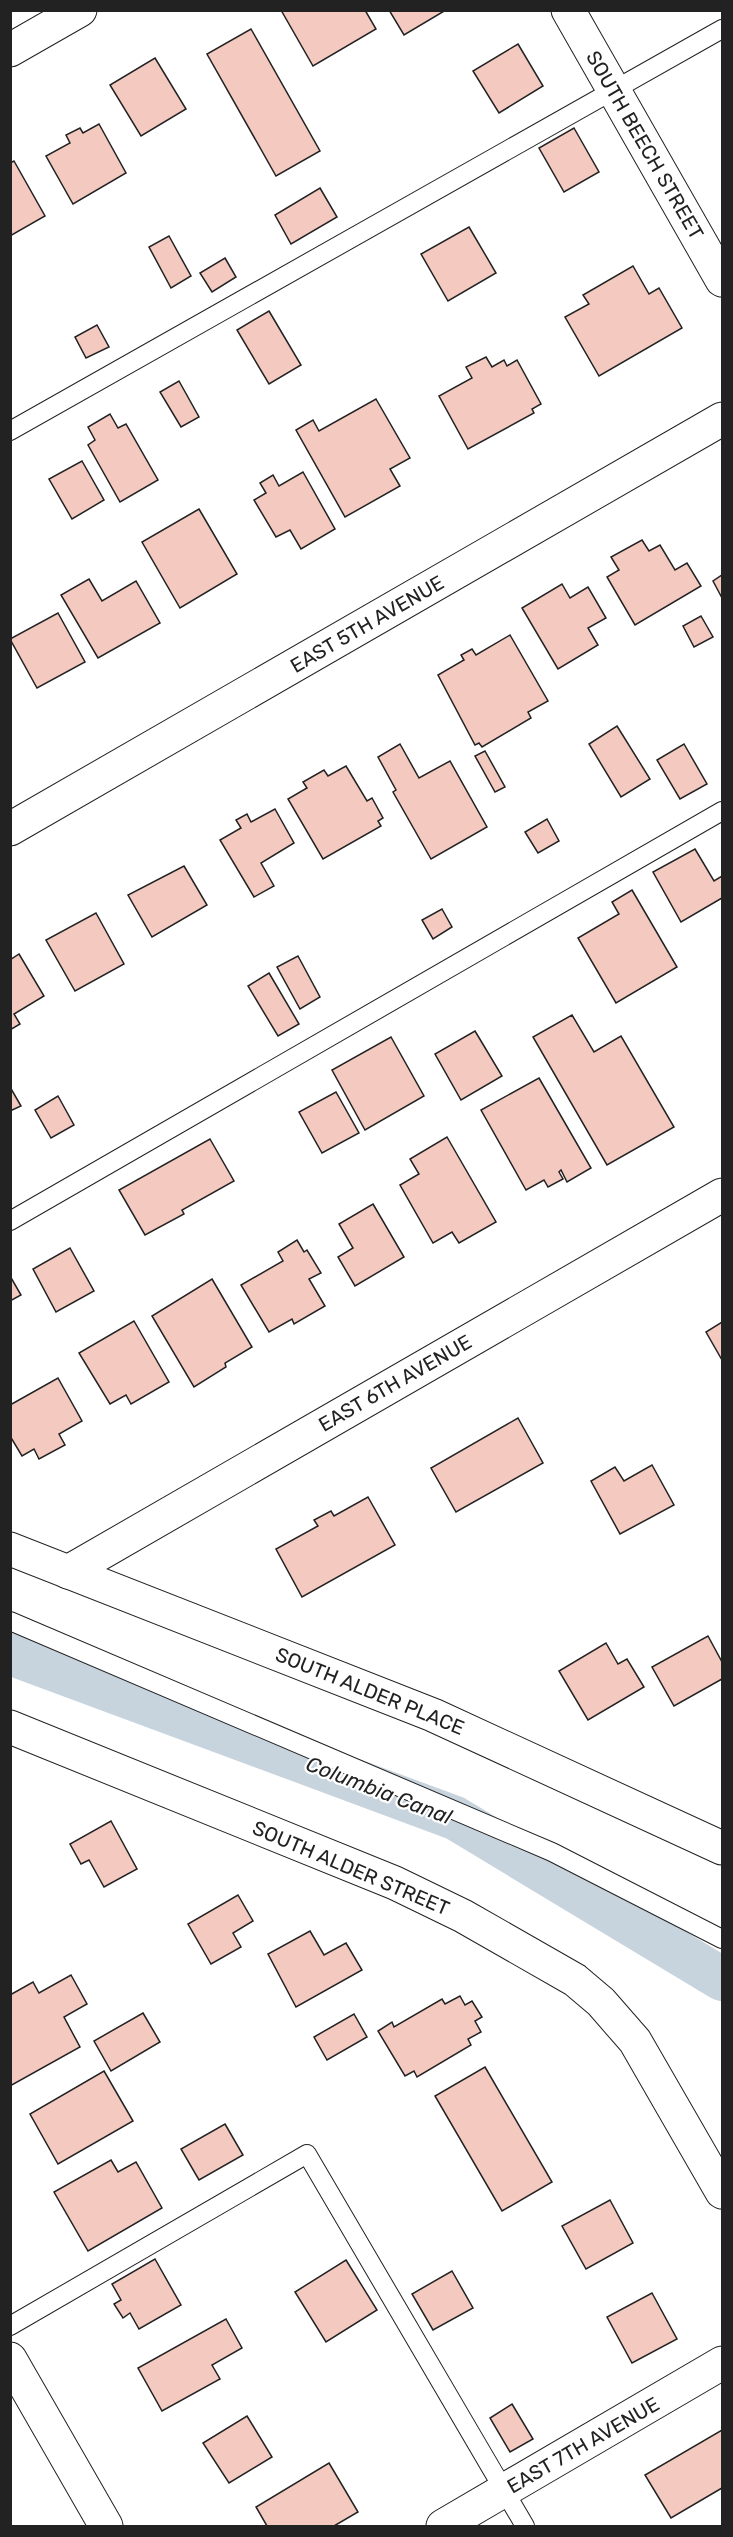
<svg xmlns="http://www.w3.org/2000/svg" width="733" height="2537" font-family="Rubik,sans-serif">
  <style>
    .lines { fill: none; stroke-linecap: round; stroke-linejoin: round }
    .canal { stroke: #c7d3dd; stroke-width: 44 }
    .building { fill: #f3c9c0; stroke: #222; stroke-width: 1.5 }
    .lane-casing { stroke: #222; stroke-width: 20 }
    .street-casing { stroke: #222; stroke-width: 35 }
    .secondary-casing { stroke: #222; stroke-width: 35 }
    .lane { stroke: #fff; stroke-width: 18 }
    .street { stroke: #fff; stroke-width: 33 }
    .secondary { stroke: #fff; stroke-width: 33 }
    .labels { text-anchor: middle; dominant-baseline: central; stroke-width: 4.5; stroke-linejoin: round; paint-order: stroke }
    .street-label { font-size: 20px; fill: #222; stroke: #fff }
    .water-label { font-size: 21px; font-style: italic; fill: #222; stroke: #fff }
  </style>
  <rect width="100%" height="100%" fill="#fff"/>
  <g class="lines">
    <path class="canal" d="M10,1653L455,1818L722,1979"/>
  </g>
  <g class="building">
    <path d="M281,10H365L376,29L313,66Z"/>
    <path d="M389,10H446L404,35Z"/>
    <path d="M251,29L320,151L276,176L207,54Z"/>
    <path d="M518,44L543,86L499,113L473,71Z"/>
    <path d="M155,58L186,109L141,136L110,85Z"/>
    <path d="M99,124L126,173L73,204L46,156L70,143L66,135L80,128L83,133Z"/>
    <path d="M574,128L599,172L564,192L539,148Z"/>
    <path d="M14,161L45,216L10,236V163Z"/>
    <path d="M320,188L337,217L291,244L275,215Z"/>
    <path d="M469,227L496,273L448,301L421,254Z"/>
    <path d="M169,236L191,276L171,288L149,247Z"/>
    <path d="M225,258L236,277L212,292L200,273Z"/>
    <path d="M633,266L649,294L659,288L682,328L599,376L565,317L589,304L583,295Z"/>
    <path d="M269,311L301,365L269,384L237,330Z"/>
    <path d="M97,325L109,347L86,358L75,337Z"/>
    <path d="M486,357L492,367L504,360L507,366L517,360L541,404L532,409L534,413L468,449L439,396L472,378L466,367Z"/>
    <path d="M179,381L199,417L181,427L160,392Z"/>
    <path d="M376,399L410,458L390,469L400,486L345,517L296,430L313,420L319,431Z"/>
    <path d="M110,414L118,428L126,424L158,480L120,502L88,445L95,440L88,427Z"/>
    <path d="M82,461L104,500L72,519L49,479Z"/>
    <path d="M303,472L335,529L301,549L290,530L276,537L254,500L266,493L260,483L273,475L279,486Z"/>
    <path d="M199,509L237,574L180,608L142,542Z"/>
    <path d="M642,540L649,551L660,545L675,570L687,563L701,586L635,625L607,577L619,570L611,557Z"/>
    <path d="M722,575V598L713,581Z"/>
    <path d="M89,579L102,601L136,581L160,623L98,658L61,595Z"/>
    <path d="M562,584L570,598L588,587L606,618L588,628L598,645L558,669L522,608Z"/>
    <path d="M58,613L85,662L37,688L10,639Z"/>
    <path d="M701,616L713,637L694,647L683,626Z"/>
    <path d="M510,635L548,701L528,712L531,718L482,747L479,743L475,745L438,675L464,660L461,655L472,649L476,655Z"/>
    <path d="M617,726L650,779L621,797L589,744Z"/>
    <path d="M400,744L419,778L450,761L487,827L431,859L393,792L396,790L378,757Z"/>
    <path d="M684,744L707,784L680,799L657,760Z"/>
    <path d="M485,751L505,787L495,792L475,756Z"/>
    <path d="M346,766L367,801L372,798L383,818L378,821L381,826L323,859L288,799L307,788L303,782L324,770L328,776Z"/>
    <path d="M275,809L294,843L261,863L274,886L254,897L220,840L241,828L236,820L247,814L251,822Z"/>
    <path d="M547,819L559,841L538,853L525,832Z"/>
    <path d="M695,849L714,881L722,876V898L681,922L653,872Z"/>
    <path d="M184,866L207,905L152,937L128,895Z"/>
    <path d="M632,890L677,967L616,1003L578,938L619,914L612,902Z"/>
    <path d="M442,909L452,927L433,939L422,920Z"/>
    <path d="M96,913L124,964L75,991L46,940Z"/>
    <path d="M19,954L44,996L14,1014L20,1024L10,1030V960Z"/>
    <path d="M298,956L320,997L300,1009L277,967Z"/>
    <path d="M269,973L299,1024L278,1036L248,986Z"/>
    <path d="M572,1015L594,1052L621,1036L674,1127L607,1165L533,1037Z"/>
    <path d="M475,1031L502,1076L461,1100L435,1054Z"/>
    <path d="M391,1037L424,1096L365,1130L332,1070Z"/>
    <path d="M539,1078L591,1168L567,1182L561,1170L559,1172L563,1179L548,1187L544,1180L526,1190L481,1110Z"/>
    <path d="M10,1087L21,1106L10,1111Z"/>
    <path d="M336,1092L359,1133L322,1153L299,1112Z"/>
    <path d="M58,1096L74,1125L51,1138L35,1110Z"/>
    <path d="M447,1137L496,1222L459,1243L452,1232L433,1243L400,1185L419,1174L410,1159Z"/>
    <path d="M210,1139L234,1181L182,1210L184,1214L145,1235L119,1190Z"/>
    <path d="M373,1204L404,1257L355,1286L338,1257L353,1248L339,1224Z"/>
    <path d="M297,1240L304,1252L307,1250L321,1273L309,1279L325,1306L294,1324L292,1319L269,1332L241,1285L283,1261L278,1252Z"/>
    <path d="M70,1248L94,1291L56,1312L33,1269Z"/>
    <path d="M10,1276L21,1295L10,1301Z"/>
    <path d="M212,1279L252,1347L225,1363L226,1367L194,1387L152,1316Z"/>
    <path d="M134,1321L169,1382L131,1404L126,1395L110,1404L79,1353Z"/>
    <path d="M722,1322V1360L706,1332Z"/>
    <path d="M58,1378L82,1421L59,1434L65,1445L39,1459L34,1449L22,1456L10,1436V1405Z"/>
    <path d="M518,1418L543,1463L456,1512L431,1468Z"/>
    <path d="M652,1465L674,1505L620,1534L591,1481L615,1467L624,1481Z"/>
    <path d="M368,1497L395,1545L302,1597L276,1549L318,1526L314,1520L331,1511L334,1516Z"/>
    <path d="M708,1636L722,1662V1679L674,1706L652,1667Z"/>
    <path d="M606,1643L618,1664L627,1659L644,1687L588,1720L559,1671Z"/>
    <path d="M111,1821L137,1869L104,1887L89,1860L81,1864L70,1844Z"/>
    <path d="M238,1895L253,1921L233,1933L241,1947L211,1964L188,1924Z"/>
    <path d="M310,1931L324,1955L346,1943L362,1970L296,2007L268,1954Z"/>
    <path d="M71,1975L87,2004L64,2017L80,2047L10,2086V1995L33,1982L39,1993Z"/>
    <path d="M460,1996L465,2005L472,2001L482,2017L475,2021L481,2032L468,2039L471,2045L417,2077L414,2071L405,2076L378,2031L392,2022L394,2027L442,1999L445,2004Z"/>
    <path d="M143,2013L160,2042L111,2071L94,2041Z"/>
    <path d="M354,2014L367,2037L327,2060L314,2037Z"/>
    <path d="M485,2067L552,2182L502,2211L435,2096Z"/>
    <path d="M104,2071L133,2121L58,2164L30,2114Z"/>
    <path d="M225,2124L243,2155L199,2180L181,2149Z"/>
    <path d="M111,2160L118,2172L136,2162L162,2208L88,2251L54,2192Z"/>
    <path d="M610,2200L633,2243L586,2269L562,2226Z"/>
    <path d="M155,2259L181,2305L139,2329L130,2313L123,2318L114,2304L121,2300L112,2284Z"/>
    <path d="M346,2260L377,2310L326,2342L295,2292Z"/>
    <path d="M452,2271L473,2308L433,2330L412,2294Z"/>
    <path d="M652,2293L677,2339L632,2363L607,2317Z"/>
    <path d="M226,2319L242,2348L212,2365L220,2379L162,2411L138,2368Z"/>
    <path d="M512,2404L533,2439L510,2452L490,2418Z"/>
    <path d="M247,2416L272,2457L229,2483L203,2443Z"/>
    <path d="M722,2430V2488L671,2518L645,2475Z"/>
    <path d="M329,2463L358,2512L334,2526H267L256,2507Z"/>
  </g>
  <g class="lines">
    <g class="lane-casing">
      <g id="lane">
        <path d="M10,431L722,29"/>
        <path d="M10,1221L722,811"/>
        <path d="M10,1621L552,1852L722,1939"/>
        <path d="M10,2326L307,2154L525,2526"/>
      </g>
    </g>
    <g class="street-casing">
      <g id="street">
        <path d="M568,10L722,280"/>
        <path d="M10,50L80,10"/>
        <path d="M10,829L722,419"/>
        <path d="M10,1549L433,1715L722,1848"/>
        <path d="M68,1572L722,1195"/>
        <path d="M10,1727L395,1883L463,1916L575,1980L601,2002L635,2041L722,2192"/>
        <path d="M443,2526L722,2363"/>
      </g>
    </g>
    <g class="secondary-casing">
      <path id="secondary" d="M10,2359L106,2526"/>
    </g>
    <use href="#lane" class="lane"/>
    <use href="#street" class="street"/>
    <use href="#secondary" class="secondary"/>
  </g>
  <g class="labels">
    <g class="street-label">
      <text transform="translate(645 145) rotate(60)">SOUTH BEECH STREET</text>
      <text transform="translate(367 624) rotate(-30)">EAST 5TH AVENUE</text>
      <text transform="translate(395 1383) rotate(-30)">EAST 6TH AVENUE</text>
      <text transform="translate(370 1691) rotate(22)">SOUTH ALDER PLACE</text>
      <text transform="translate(351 1868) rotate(23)">SOUTH ALDER STREET</text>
      <text transform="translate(583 2445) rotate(-30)">EAST 7TH AVENUE</text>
    </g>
    <g class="water-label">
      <text transform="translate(379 1790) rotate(21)">Columbia Canal</text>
    </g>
  </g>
  <rect width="733" height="2537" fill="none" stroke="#222222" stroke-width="24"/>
</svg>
